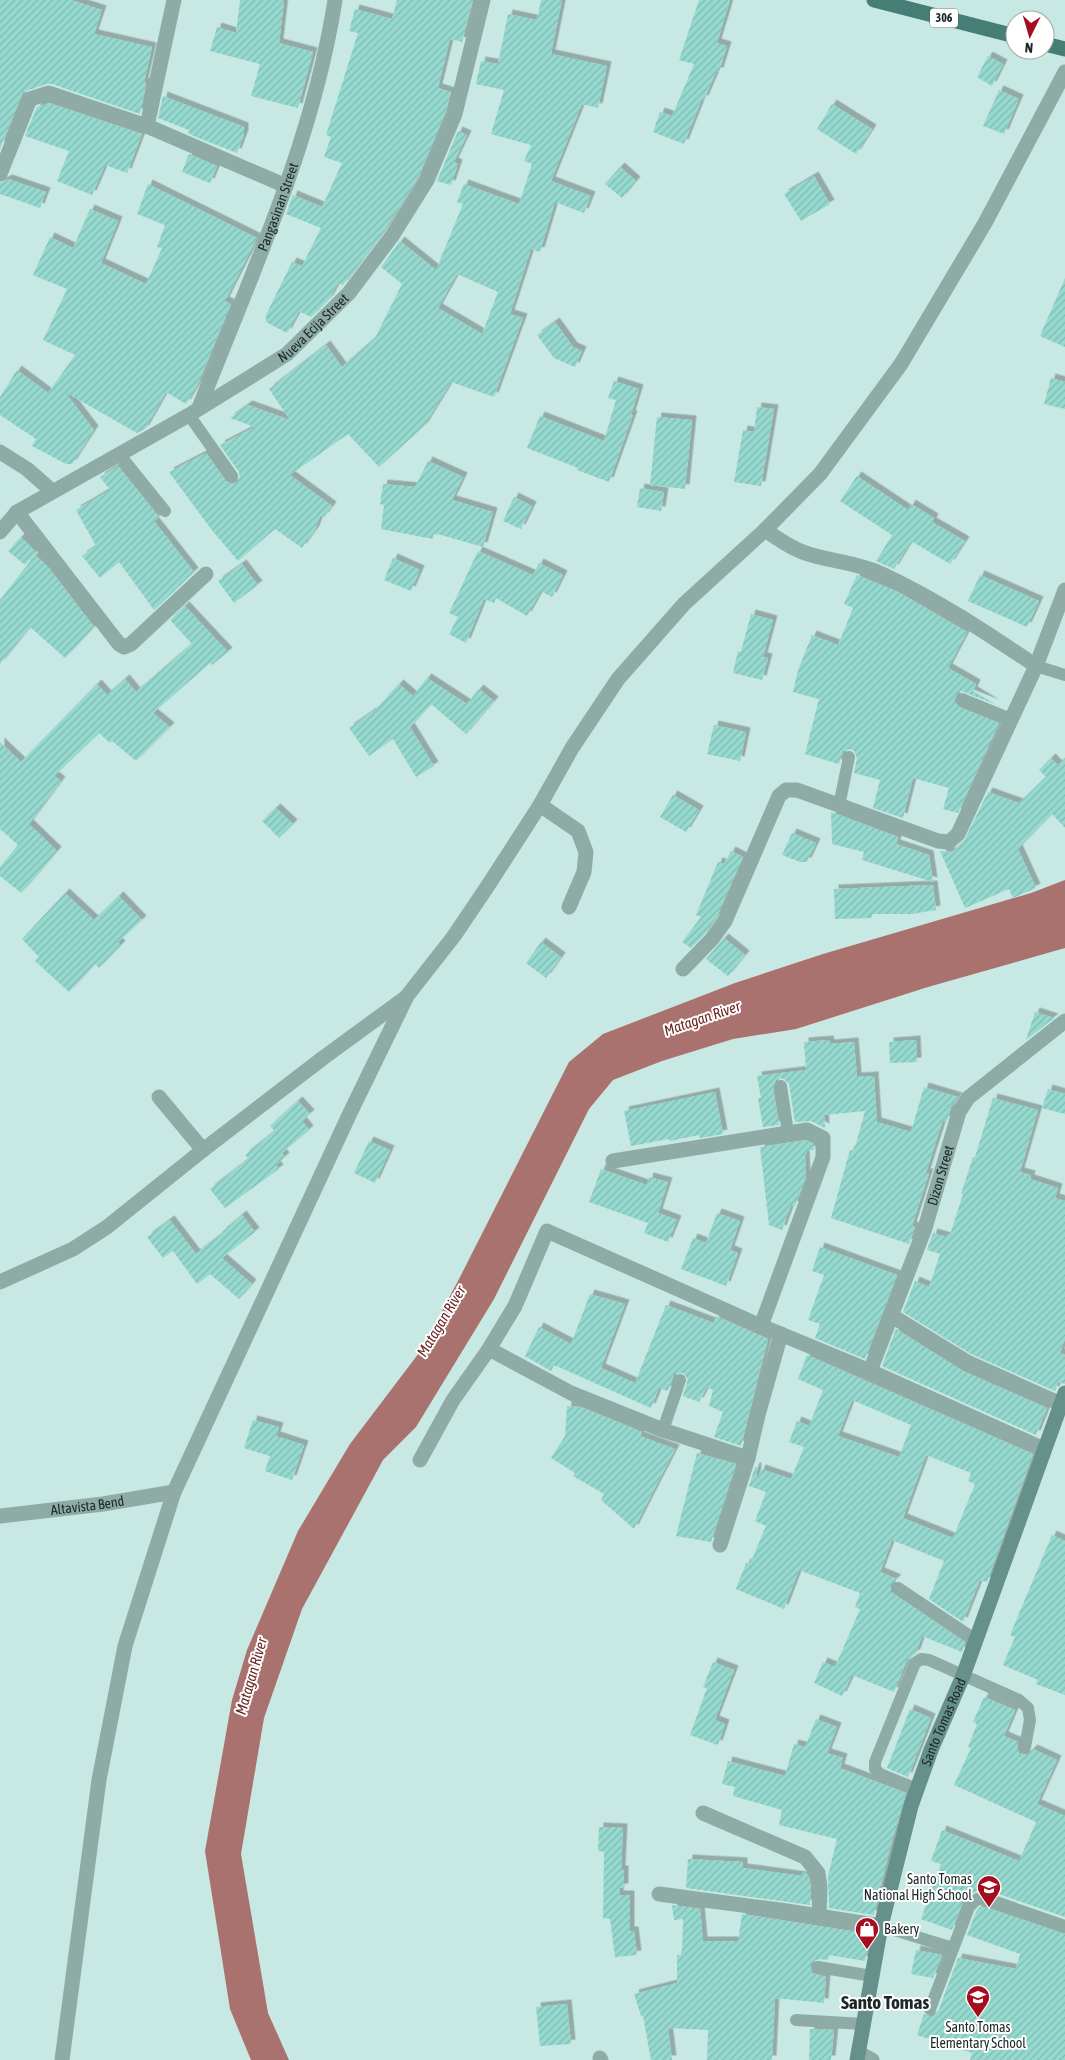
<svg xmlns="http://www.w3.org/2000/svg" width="1065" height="2060" font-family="'Asap Condensed',sans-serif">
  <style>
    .water { fill: #a9726e }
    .building { fill: url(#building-hatch); fill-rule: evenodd; filter: url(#shadow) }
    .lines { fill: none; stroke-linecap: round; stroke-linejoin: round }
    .lane { stroke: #8faba6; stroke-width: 12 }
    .street { stroke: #8faba6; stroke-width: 15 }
    .secondary { stroke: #66908a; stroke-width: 15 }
    .primary { stroke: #467d75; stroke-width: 15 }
    .labels { text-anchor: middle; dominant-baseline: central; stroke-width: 4; stroke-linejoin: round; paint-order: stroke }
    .shield { fill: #fff; stroke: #606867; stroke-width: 1 }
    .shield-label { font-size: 12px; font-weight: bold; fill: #1c2826 }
    .street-label { font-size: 14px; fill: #1c2826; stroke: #fff }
    .poi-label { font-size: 14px; fill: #1c2826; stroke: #fff; text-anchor: end }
    .water-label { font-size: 15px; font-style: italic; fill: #6a2423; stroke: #fff }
    .district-label { font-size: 19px; font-weight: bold; fill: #1c2826; stroke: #fff }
  </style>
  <defs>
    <pattern id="building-hatch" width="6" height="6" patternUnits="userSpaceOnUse" patternTransform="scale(1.25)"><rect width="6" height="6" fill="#95d9cf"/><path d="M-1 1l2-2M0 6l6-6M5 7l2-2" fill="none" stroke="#80bab2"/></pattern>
    <filter id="shadow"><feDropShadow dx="4.5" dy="-4.5" stdDeviation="0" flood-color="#0004"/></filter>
  </defs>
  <rect width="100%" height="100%" fill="#c8e8e3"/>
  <path class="water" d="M1065,880V948L928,987L796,1029L733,1039L662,1061L613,1080L589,1109L494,1299L416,1427L383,1460L302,1609L264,1718L241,1854L268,2013L289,2060H251L230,2009L205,1851L232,1700L247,1650L298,1531L350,1444L422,1349L459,1279L569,1062L603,1034L735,983L823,954L1031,893Z"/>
  <g class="building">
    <path d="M0,0H71L102,10L94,34L152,47L144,82L146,84L140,114L52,84H46L23,92L0,149Z"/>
    <path d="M240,0H284L279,43L313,52L298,108L251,96L260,64L210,51L217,27L236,33Z"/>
    <path d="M397,0H473L462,42L450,39L438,88L451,92L446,111L419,176L384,231L343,285L338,283L329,299L311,317L299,311L287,333L266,322V315L292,262L302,266L321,228L286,214L293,195L322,207L342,163L324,157L331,137L326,135L358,33L349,31L355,9L392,19Z"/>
    <path d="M541,0H562L551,54L607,66L598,108L582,104L551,181L591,196L584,213L555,202L540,252L531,249L510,314L523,318L494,397L451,382L424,426L379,467L348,434L290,475L332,506L324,517L320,516L315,530L302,548L275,529L238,561L211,529L169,472L206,453L226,481L232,484L237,482L240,479L239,472L220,445L255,427L230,418L248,405L290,420L269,389L326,345L342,367L375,338L402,284L381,267L400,241L436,270L463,204L457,202L464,184L519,204L532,164L524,161L531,145L491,134L504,90L476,84L481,61L498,64L508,14L537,20ZM457,274L498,292L482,334L438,308Z"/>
    <path d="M699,0H730L717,43L727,46L719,72H716L704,100L702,99L684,144L653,132L660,112L672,116L694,64L679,60Z"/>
    <path d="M988,56L1003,64L992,86L977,77Z"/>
    <path d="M999,90L1019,99L1004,134L983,126Z"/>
    <path d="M163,96L244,127V134L237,153L196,137L188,133L189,130L158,118Z"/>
    <path d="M49,103L142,134L127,173L105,165L92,195L57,181L69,151L25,136L37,107Z"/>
    <path d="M832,104L872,129L856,154L817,129Z"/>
    <path d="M458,131L467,135L454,162L458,164L451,185L437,181Z"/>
    <path d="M189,154L217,166L210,183L182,172Z"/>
    <path d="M620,167L636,181L622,198L605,184Z"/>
    <path d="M814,176L830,204L801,221L784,194Z"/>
    <path d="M8,179L46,192L40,208L0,194V183Z"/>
    <path d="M148,184L257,238L225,301L231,304L198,384L186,404L166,392L145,429L137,433L65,392L94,430L72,464H66L32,446L36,439L0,415V397L17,370L48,393L75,355L43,340L67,289L33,275L50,237L73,248L90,209L118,221L101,263L146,284L162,248L157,247L165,225L137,214Z"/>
    <path d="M1065,278V347L1040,336Z"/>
    <path d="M555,322L573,347L582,351L575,367L554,358L537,335Z"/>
    <path d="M1051,378L1065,382V409L1044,404Z"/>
    <path d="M614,381L639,389L631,415H633L609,482L577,470L578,468L527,448L540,416L604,441L616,400L608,398Z"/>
    <path d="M757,407L774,409L761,486L734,482L743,430L754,432Z"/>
    <path d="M657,417L692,420L685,489L650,485Z"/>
    <path d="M428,461L463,477L452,500L493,512L483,547L434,533L433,539L381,529L384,505L380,504L383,484L415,487Z"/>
    <path d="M118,466L159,517L154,521L194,572L154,610L119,562L100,578L82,556L96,546L76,510L110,490L100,477Z"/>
    <path d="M857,476L908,510L911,504L934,518L932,522L965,541L950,564L911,541L894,569L876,561L892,535L840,501Z"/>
    <path d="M640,488L664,492L661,511L637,507Z"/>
    <path d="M514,497L532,506L521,529L503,521Z"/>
    <path d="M21,537L36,552L25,565L8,551Z"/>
    <path d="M478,551L533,575L539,563L563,575L552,597L541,591L527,616L496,598L494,603L484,599L466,643L449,634L458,617L449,613Z"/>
    <path d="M35,555L48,567L94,627L65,658L30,627L0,664V600Z"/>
    <path d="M393,558L420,570L411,591L384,580Z"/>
    <path d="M242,564L258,585L234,603L218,581Z"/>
    <path d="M857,575L898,592L967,632L948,668L976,684L973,691L995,704L961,691L957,693L954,701L959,707L999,723L958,813L943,809L949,788L913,778L903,818L873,808L880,780L854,773L857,758L854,751L850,749L843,751L839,764L805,754L819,699L793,692L798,670L812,635L838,645L853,608L844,604Z"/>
    <path d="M980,575L1039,601L1027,627L968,601Z"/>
    <path d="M185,606L228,652L212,665L210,663L153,713L170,727L136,761L112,741L110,743L99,733L54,776L61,781L29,824L57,851L21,893L0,876V867L18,845L0,829V742L21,762L97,684L107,695L125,679L136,692L192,644L170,620Z"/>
    <path d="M751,614L773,620L763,657L768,658L762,680L733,673L738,651L741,652Z"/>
    <path d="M427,678L467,704L479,689L494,701L466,734L431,704L410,727L434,766L416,777L393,739L369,756L349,728L375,710L399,684L413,696Z"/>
    <path d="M714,725L746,732L740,761L707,754Z"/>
    <path d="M1051,758L1058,765L1065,758V828L1052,814L1018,849L1036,888L1013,898L1009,889L965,908L940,851L952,852L964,841L988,792L1019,803L1046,777L1039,770Z"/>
    <path d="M673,795L699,810L686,832L660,817Z"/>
    <path d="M276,808L293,824L279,838L262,821Z"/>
    <path d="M831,812L898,837L896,844L929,855L933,882L862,860L864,852L832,844Z"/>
    <path d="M792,833L816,843L807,862H800L782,855Z"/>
    <path d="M731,851L743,857L717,916L705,933L691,948L682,942L701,917L696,915L718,862L724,864Z"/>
    <path d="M933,885L936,910L912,914H872V918L835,919L834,889Z"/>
    <path d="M65,893L94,920L119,896L142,920L118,942L121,945L99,968L95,964L69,992L35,961L39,957L22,939Z"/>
    <path d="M724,938L745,955L728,976L706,959Z"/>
    <path d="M541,942L561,957L546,978L526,963Z"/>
    <path d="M1035,1012L1054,1018L1026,1040Z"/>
    <path d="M829,1040L830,1044L854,1042L857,1077L874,1076L877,1122L911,1132L924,1087L958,1097L951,1107L947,1121L943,1120L926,1173H929L912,1226L915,1227L909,1244L831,1218L850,1150L854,1151L865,1111L824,1115L825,1128L811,1121L795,1122L789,1084L784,1079L779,1078L776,1080L773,1087L779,1125L763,1127L758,1098H761L757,1076L806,1070L804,1042Z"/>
    <path d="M916,1040L917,1062L890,1063L889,1042Z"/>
    <path d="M1048,1089L1065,1094V1114L1042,1108Z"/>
    <path d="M715,1092L723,1134L700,1138L699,1135L670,1141L669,1139L631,1146L624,1111Z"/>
    <path d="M993,1098L1038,1110L1020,1172L1031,1175L1030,1179L1058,1188L1055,1198L1065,1201V1339L1060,1353L1065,1355V1384L1058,1382L1055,1391L971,1354L903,1312L915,1281L929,1287L940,1254L927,1250L933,1233L947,1237L948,1234L950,1235L963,1194H961L973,1157H975Z"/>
    <path d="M298,1101L310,1114L302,1121L309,1130L282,1153L285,1157L276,1165L279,1169L225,1208L210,1189L249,1159L245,1155L275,1131L270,1126Z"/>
    <path d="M806,1140L814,1144V1150L807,1151V1154H805L806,1177L795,1206L791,1205L782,1230L769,1225L760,1147Z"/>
    <path d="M369,1141L390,1150L375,1183L354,1173Z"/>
    <path d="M601,1169L647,1185L649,1177L668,1182L658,1213L677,1220L668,1242L644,1233L648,1223L589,1202Z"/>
    <path d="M717,1213L740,1221L730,1250L738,1253L726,1286L681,1269L693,1238L706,1243Z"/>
    <path d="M242,1215L255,1232L222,1258L252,1284L239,1299L210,1274L197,1284L173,1251L163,1258L147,1237L170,1220L196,1254L223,1233L222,1232Z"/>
    <path d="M820,1247L897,1275L865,1359L815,1338L820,1324L808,1320L824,1275L812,1271Z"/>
    <path d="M590,1294L625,1304L601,1368L635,1383L666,1305L714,1323L716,1316L768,1339L741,1446L714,1437L723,1412L709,1406L713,1390L707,1387L699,1402L683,1396L688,1379L683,1373L674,1374L668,1391L659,1388L651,1408L554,1365L551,1371L525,1356L539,1327L571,1344Z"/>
    <path d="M896,1329L963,1371L1047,1408L1036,1435L882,1366Z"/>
    <path d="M807,1355L1033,1454L987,1582L980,1580L963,1622L929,1599L944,1561L892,1540L880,1572L897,1579L891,1584V1592L965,1642L962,1652L922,1636L916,1653L907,1660L894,1692L852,1675L842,1696L814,1683L823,1662L835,1667L860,1609L855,1607L860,1593L799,1570L784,1609L736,1589L746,1563L750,1564L766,1526L755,1521L766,1492L749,1486L755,1467H757L756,1482L761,1469L791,1479L804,1447L789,1442L797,1421L809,1426L823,1390L798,1379ZM852,1400L911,1425L899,1457L838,1436ZM926,1455L971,1473L968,1481L975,1484L953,1538L903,1518Z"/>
    <path d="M567,1406L581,1407L642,1432L640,1436L675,1449L634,1529L601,1500L604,1494L573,1476L575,1473L551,1458L565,1436Z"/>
    <path d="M253,1420L279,1427L276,1436L304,1445L292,1480L265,1471L270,1456L244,1448Z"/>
    <path d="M697,1453L736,1464L711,1542L676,1536Z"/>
    <path d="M1052,1535L1065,1541V1695L1036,1684L1038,1680L1003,1665L1015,1637L1010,1635Z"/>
    <path d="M713,1662L734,1670L715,1720L725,1724L718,1745L690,1735L707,1688L703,1687Z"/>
    <path d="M984,1697L1015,1710L1004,1736L1018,1742L1017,1749L1019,1753L1027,1755L1033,1749L1057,1760L1037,1804L1065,1816V1917L993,1892L977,1891L972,1893L963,1902L952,1930L921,1919L941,1864L931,1861L942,1830L1019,1861L1036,1822L954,1785L971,1748L968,1747L977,1724L973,1722Z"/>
    <path d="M910,1709L931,1718L908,1777L887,1768Z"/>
    <path d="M816,1719L837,1727L827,1753L843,1758L840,1768L906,1793L890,1848L874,1915L829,1908L828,1876L837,1839L779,1825L782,1810L733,1796L735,1787L722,1784L728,1761L785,1776L794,1744L805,1747Z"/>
    <path d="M599,1827L623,1828L621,1870H624V1888H620L619,1895H630V1931H634L637,1955L615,1957L610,1919L603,1918L604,1852L598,1851Z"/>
    <path d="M688,1859L743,1862V1868L802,1876L803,1872H805L809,1877L811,1888L810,1905L686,1888Z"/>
    <path d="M672,1905L700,1909L703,1941H738L742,1914L870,1934L865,1961L829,1955L828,1960L819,1959L812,1962L810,1966L812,1973L826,1977L824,2003L775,1998L772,2060H707L708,2030L668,2028L672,2060H651L643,2016H641L634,1994L677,1983V1955H682L683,1919L674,1920Z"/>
    <path d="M980,1907L988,1908L1065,1934V2060H970L972,2053L917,2035L924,2014L932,2017L938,2012L958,1958L1016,1969L1020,1954L967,1935L976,1912Z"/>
    <path d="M916,1950L942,1955L933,1978L911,1974Z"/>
    <path d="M567,2004L571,2044L540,2046L536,2007Z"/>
    <path d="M810,2029L834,2030L831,2060H809Z"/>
  </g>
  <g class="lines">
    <g class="lane">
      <path d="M189,415L232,476"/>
      <path d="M119,454L165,511"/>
      <path d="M1036,666L1065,675"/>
      <path d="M962,699L1011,719"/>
      <path d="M839,806L849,757"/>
      <path d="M781,1086L788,1133"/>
      <path d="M663,1430L680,1380"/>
      <path d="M898,1588L976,1640"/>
      <path d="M917,1789L880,1774L875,1769V1762L915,1663L921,1659L929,1660L1019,1700L1028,1708L1030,1720L1025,1747"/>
      <path d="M881,1926L953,1948"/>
      <path d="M818,1967L872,1976"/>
      <path d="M930,2009L969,1907L977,1899L990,1900L1065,1926"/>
      <path d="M796,2020L863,2024"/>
    </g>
    <g class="street">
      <path d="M147,126L174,0"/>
      <path d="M0,174L30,99L49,93L147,126L286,186"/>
      <path id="s1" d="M199,408C251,275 313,142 335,0"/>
      <path d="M0,452L27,469L52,491"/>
      <path d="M17,512L119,644L124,647L131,644L206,574"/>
      <path d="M765,530C780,540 795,551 812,555C836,562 859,563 882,574C936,599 987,633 1036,666"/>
      <path id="s2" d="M0,532L17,512L189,415L287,354L349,293L392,236L427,180L455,114L483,0"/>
      <path d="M540,805L578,831L586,852L584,872L569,907"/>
      <path d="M683,969L712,939L725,921L779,796L786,790H797L938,841L949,842L958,834L1036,666L1065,590"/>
      <path d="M159,1097L203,1150"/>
      <path d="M613,1161L807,1130L823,1138V1157L761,1326"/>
      <path d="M0,1282L73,1249L107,1227L203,1150L323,1058L405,998"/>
      <path d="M892,1316L967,1362L1061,1404"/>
      <path d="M489,1349L515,1306L547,1231L761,1326L870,1371L1044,1449"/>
      <path id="s3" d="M870,1371L925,1228L959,1112L968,1098L1065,1021"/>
      <path d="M420,1460L453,1400L489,1349L571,1393L663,1430L748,1458"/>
      <path id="s4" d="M0,1516L103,1504L174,1492"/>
      <path d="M720,1545L748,1458L758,1415L781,1334"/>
      <path d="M703,1813L805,1857L818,1873L820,1887L819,1916"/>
      <path d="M659,1894L787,1911L881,1926"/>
      <path d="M859,2053L872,2060"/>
      <path d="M600,2058L601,2060"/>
      <path d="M62,2060L99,1780L125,1646L174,1492L350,1113L407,996L454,936L489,884L540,805L572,748L618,679L684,604L765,530L820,474L901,364L985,223L1065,72"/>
    </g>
    <path class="secondary" id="s5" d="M857,2060L881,1926L911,1806L931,1750L963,1676L1065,1393"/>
    <g class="primary">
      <path d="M874,0L1015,36"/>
      <path d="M1045,44L1065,49"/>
    </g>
  </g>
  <defs>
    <g id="school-pin" transform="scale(1.25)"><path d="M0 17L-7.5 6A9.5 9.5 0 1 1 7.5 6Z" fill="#a60d1e" stroke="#fff"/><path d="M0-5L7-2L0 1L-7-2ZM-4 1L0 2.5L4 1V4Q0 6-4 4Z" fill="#fff"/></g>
    <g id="shop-pin" transform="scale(1.25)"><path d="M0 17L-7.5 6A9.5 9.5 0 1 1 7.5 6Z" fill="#a60d1e" stroke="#fff"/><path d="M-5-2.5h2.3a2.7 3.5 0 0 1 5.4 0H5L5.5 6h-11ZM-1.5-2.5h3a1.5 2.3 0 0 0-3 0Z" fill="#fff"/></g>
  </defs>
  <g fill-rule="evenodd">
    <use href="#school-pin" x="989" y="1887"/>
    <use href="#shop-pin" x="867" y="1929"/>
    <use href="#school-pin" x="978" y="1997"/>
  </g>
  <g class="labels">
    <rect class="shield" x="930" y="8.5" width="28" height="19" rx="4"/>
    <g class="shield-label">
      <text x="944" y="18">306</text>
    </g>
    <g class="street-label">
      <text stroke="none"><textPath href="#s1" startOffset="216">Pangasinan Street</textPath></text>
      <text stroke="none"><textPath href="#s2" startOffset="376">Nueva Ecija Street</textPath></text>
      <text stroke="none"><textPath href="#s3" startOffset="208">Dizon Street</textPath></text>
      <text stroke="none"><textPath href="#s4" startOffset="88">Altavista Bend</textPath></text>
      <text stroke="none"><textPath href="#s5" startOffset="350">Santo Tomas Road</textPath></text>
    </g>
    <g class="poi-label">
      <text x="972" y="1879">Santo Tomas<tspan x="972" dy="16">National High School</tspan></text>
      <text x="884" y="1929" text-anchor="start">Bakery</text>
      <text x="978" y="2027" text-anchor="middle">Santo Tomas<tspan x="978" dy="16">Elementary School</tspan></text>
    </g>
    <g class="water-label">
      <text transform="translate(702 1018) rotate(-19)">Matagan River</text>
      <text transform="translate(441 1321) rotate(-59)">Matagan River</text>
      <text transform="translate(251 1676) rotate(-74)">Matagan River</text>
    </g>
    <g class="district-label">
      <text x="885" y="2002">Santo Tomas</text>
    </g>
  </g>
  <g transform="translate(1030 35) rotate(185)"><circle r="24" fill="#ffffff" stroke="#a4a9a8"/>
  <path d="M0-4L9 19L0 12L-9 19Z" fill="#a60d1e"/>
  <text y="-8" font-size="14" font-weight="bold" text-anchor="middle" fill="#1c2826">N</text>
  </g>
</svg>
